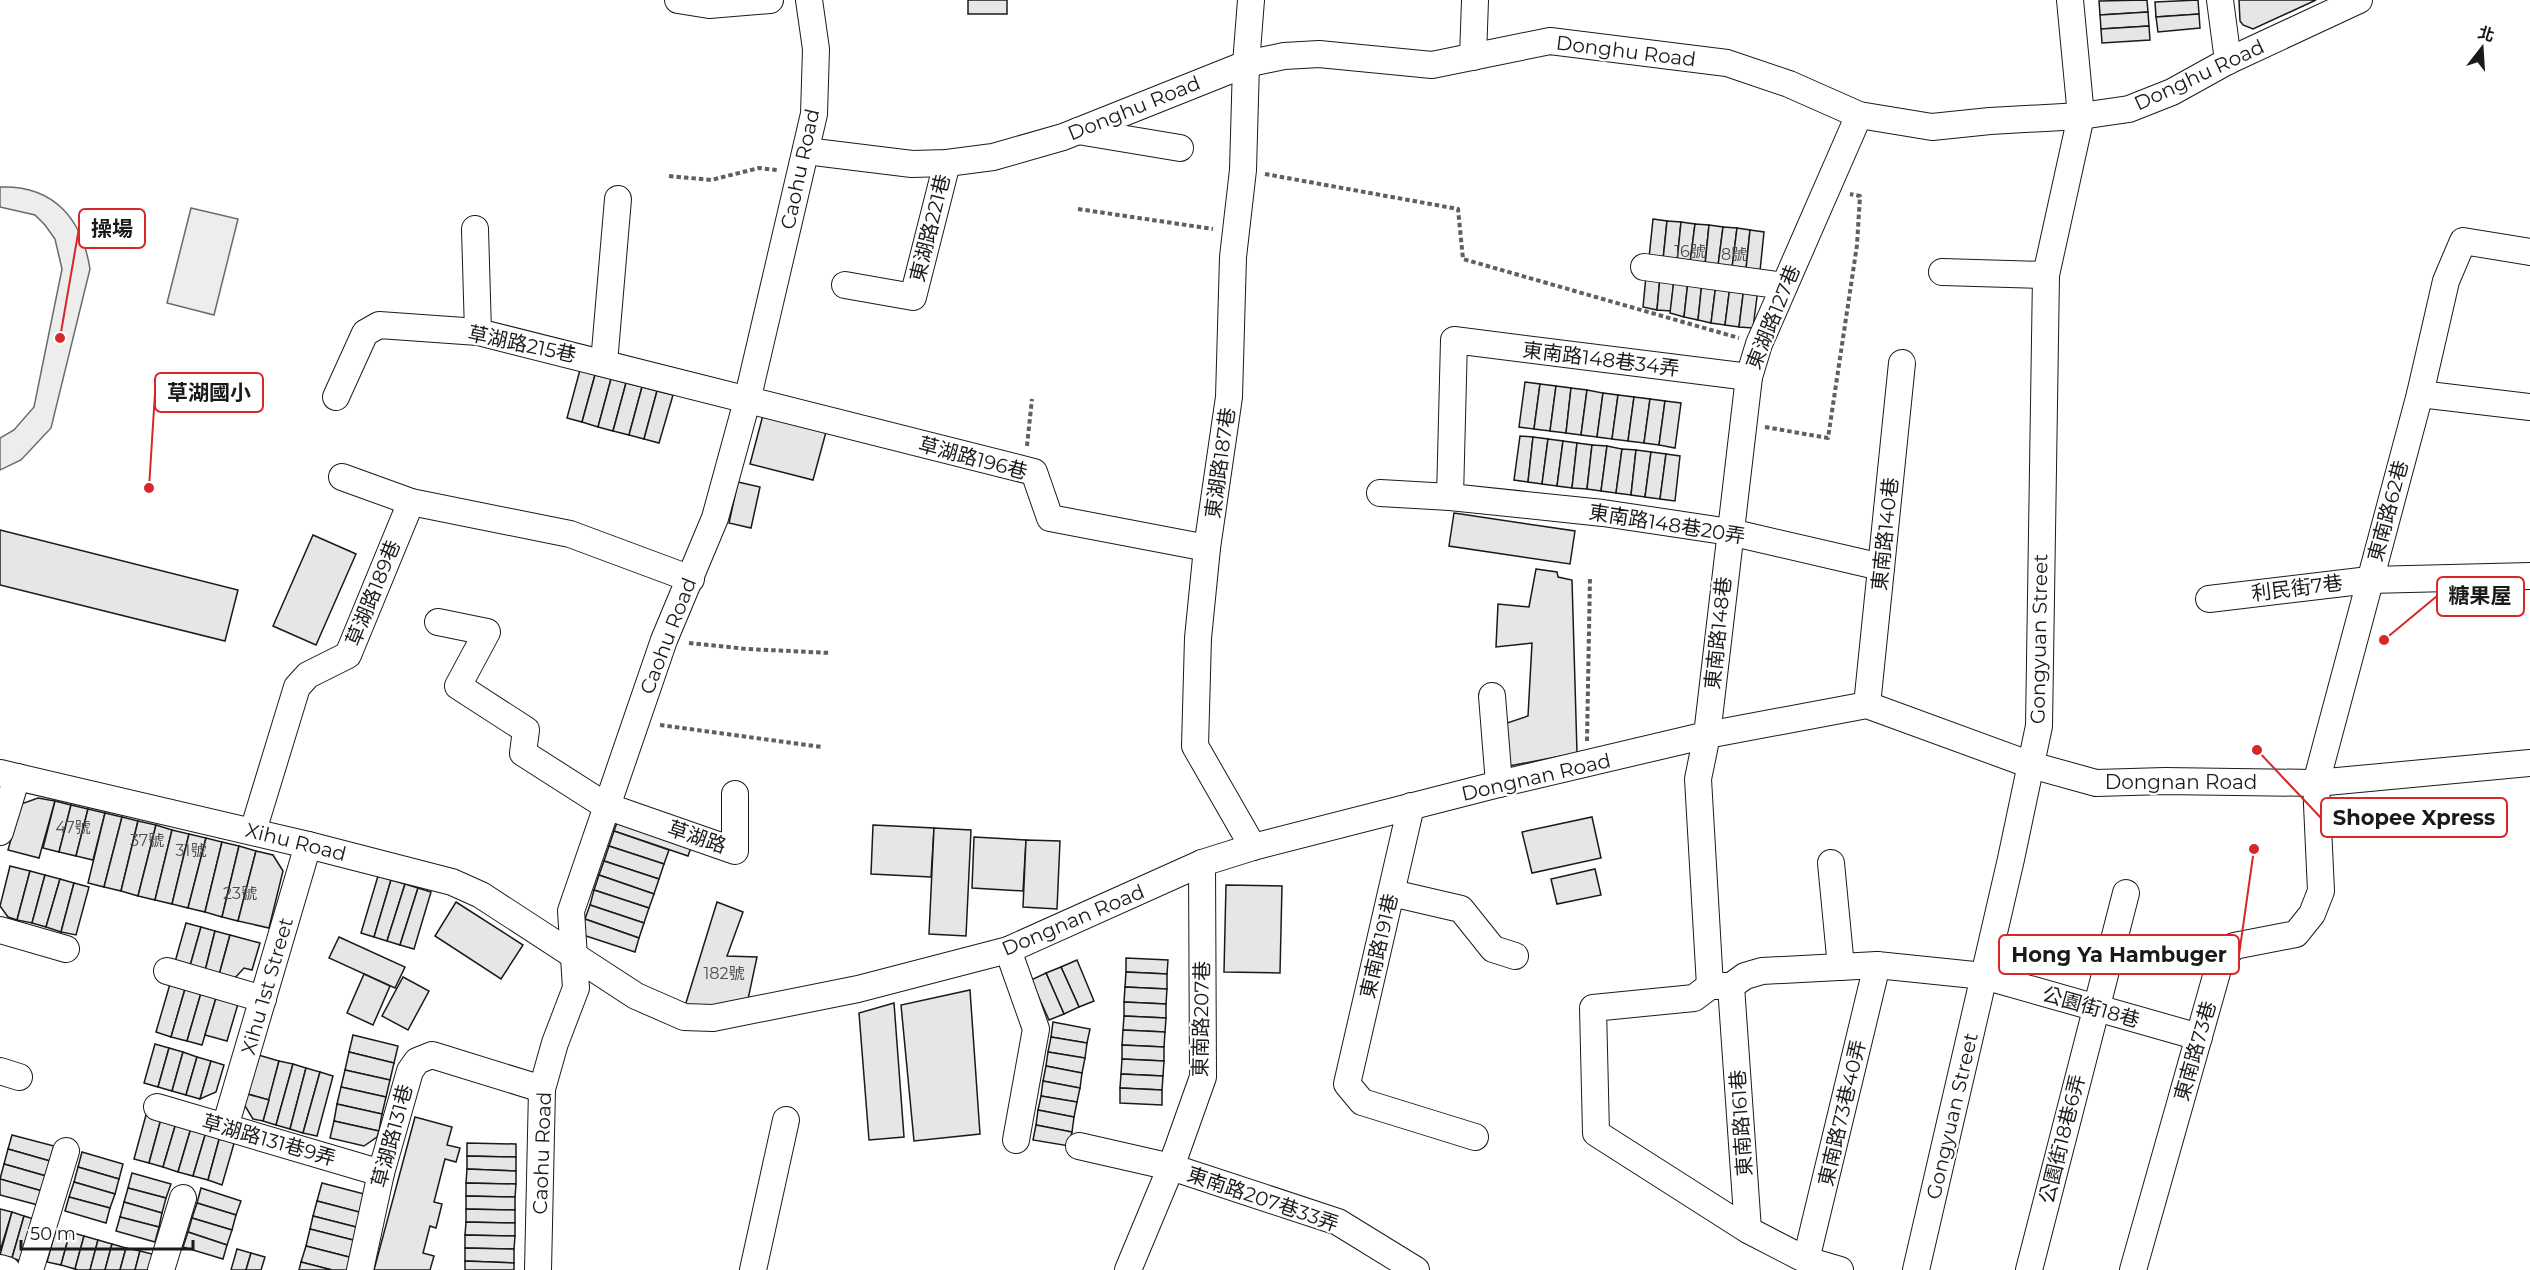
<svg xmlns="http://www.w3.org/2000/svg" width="2530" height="1270" font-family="Montserrat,'Noto Sans TC',sans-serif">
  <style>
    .green { fill: #ededed; stroke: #6a6a6a; stroke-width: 1.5 }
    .building { fill: #e6e6e6; stroke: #1a1a1a; stroke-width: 1.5 }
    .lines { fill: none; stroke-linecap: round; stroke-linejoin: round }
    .minor-casing { stroke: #1a1a1a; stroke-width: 28 }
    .path { stroke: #5f5f5f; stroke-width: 4; stroke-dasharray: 4.5 3; stroke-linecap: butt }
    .minor { stroke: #fff; stroke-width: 26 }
    .labels { text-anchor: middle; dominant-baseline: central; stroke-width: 4.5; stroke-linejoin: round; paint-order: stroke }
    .number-label { font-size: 16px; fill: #4d4d4d }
    .street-label { font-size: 20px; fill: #1a1a1a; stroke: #fff }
    .leader { fill: none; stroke: #d62828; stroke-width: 2 }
    .callout-dot { fill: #d62828; stroke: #fff; stroke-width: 2 }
    .callout { fill: #fff; stroke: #d62828; stroke-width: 2 }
    .callout-label { font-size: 21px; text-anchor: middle; font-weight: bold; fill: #1a1a1a }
  </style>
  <rect width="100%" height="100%" fill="#fff"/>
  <g class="green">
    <path d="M0,187C54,185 82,219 90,269L51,428L21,460L0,470V438L14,430L34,407L62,269L55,239L45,225L35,215L0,207Z"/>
    <path d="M191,208L238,219L214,315L167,303Z"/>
  </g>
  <g class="building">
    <rect x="968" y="0" width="39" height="14"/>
    <path d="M2147,0L2148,12L2100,15L2099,1Z"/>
    <path d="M2198,0L2199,14L2156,17L2155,2Z"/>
    <path d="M2239,0H2316L2253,29L2243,25L2240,21Z"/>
    <path d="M2148,12L2149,26L2101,29L2100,15Z"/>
    <path d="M2199,14L2200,28L2158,32L2156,17Z"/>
    <path d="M2149,26L2150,40L2102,43L2101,29Z"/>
    <path d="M1653,219L1667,221L1663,260L1649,258Z"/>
    <path d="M1667,221L1681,222L1677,262L1663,260Z"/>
    <path d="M1681,222L1695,224L1690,263L1677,262Z"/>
    <path d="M1695,224L1709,225L1705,265L1690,263Z"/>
    <path d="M1709,225L1723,227L1718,266L1705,265Z"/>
    <path d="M1723,227L1737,228L1732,268L1718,266Z"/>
    <path d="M1737,228L1750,230L1746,269L1732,268Z"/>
    <path d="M1750,230L1764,232L1760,271L1746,269Z"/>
    <path d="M1646,276L1660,277L1657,310L1643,307Z"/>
    <path d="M1660,277L1674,279L1671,311L1657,310Z"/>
    <path d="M1674,279L1688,281L1684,317L1670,313Z"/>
    <path d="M1688,281L1702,282L1698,320L1684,317Z"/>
    <path d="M1702,282L1716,284L1711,323L1698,320Z"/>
    <path d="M1716,284L1730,286L1725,325L1711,323Z"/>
    <path d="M1730,286L1744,287L1739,327L1725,325Z"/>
    <path d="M1744,287L1758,289L1753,328L1739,327Z"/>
    <path d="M580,370L595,375L582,422L567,418Z"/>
    <path d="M595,375L611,379L598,427L582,422Z"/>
    <path d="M611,379L626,383L613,431L598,427Z"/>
    <path d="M1525,382L1540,384L1534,429L1519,427Z"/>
    <path d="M626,383L642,387L629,435L613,431Z"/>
    <path d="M1540,384L1556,386L1550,431L1534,429Z"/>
    <path d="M1556,386L1571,388L1566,433L1550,431Z"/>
    <path d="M642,387L657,391L644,439L629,435Z"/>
    <path d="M1571,388L1587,390L1581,435L1566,433Z"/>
    <path d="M1587,390L1603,393L1597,437L1581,435Z"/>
    <path d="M657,391L673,395L659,443L644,439Z"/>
    <path d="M1603,393L1618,395L1612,439L1597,437Z"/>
    <path d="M1618,395L1634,397L1628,441L1612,439Z"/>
    <path d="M1634,397L1650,399L1644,443L1628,441Z"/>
    <path d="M1650,399L1665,401L1659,445L1644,443Z"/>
    <path d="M1665,401L1681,403L1675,448L1659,445Z"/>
    <path d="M763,415L826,432L813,480L750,464Z"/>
    <path d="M1520,436L1533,437L1528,482L1514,480Z"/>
    <path d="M1533,437L1548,439L1542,484L1528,482Z"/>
    <path d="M1548,439L1563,441L1557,486L1542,484Z"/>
    <path d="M1563,441L1577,443L1572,488L1557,486Z"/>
    <path d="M1577,443L1592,445L1587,489L1572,488Z"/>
    <path d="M1592,445L1607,446L1601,491L1587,489Z"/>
    <path d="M1607,446L1622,449L1616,493L1601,491Z"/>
    <path d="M1622,449L1636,450L1631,495L1616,493Z"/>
    <path d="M1636,450L1651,452L1645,497L1631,495Z"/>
    <path d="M1651,452L1666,454L1660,499L1645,497Z"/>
    <path d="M1666,454L1680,456L1675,501L1660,499Z"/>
    <path d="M738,482L760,487L751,528L729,523Z"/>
    <path d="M1454,513L1575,531L1570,564L1449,546Z"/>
    <path d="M0,530L238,590L225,641L0,585Z"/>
    <path d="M313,535L356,554L316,645L273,626Z"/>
    <path d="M1536,569L1557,572L1558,577L1572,580L1577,753L1504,767L1501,725L1528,716L1532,643L1496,647L1498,604L1529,607Z"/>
    <path d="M38,798L55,801L39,858L8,850L21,804Z"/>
    <path d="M55,801L71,805L59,852L43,848Z"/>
    <path d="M71,805L88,809L76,856L59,852Z"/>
    <path d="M88,809L105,813L93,860L76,856Z"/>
    <path d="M105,813L122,817L104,887L88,883Z"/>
    <path d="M122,817L138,821L121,891L104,887Z"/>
    <path d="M619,817L693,842L688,856L614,831Z"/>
    <path d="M1592,817L1601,858L1532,873L1522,832Z"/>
    <path d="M138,821L156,825L138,896L121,891Z"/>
    <path d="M156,825L172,830L155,900L138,896Z"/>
    <path d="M873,825L934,828L931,877L871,874Z"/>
    <path d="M934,828L971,830L966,936L929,934Z"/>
    <path d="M172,830L189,834L172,904L155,900Z"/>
    <path d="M614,831L669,850L664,864L609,846Z"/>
    <path d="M189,834L206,838L188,908L172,904Z"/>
    <path d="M974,837L1026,840L1023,891L972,888Z"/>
    <path d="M206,838L222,842L205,912L188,908Z"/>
    <path d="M1026,840L1060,841L1057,909L1023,907Z"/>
    <path d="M222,842L239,846L222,917L205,912Z"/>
    <path d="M239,846L256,851L238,921L222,917Z"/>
    <path d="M609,846L664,864L659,879L604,861Z"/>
    <path d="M256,851L273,855L283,871L269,928L238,921Z"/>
    <path d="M604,861L659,879L654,894L599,875Z"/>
    <path d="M10,866L30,871L17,920L8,917L0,906Z"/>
    <path d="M1595,869L1601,895L1557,904L1551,879Z"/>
    <path d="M30,871L45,875L32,923L17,920Z"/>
    <path d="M45,875L60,879L46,927L32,923Z"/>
    <path d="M599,875L654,894L649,908L594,890Z"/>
    <path d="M378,876L391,880L374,937L361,933Z"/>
    <path d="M60,879L74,883L61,932L46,927Z"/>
    <path d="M391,880L405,884L387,941L374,937Z"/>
    <path d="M74,883L89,887L76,935L61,932Z"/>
    <path d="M405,884L418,888L400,945L387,941Z"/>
    <path d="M1226,885L1282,886L1280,973L1224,972Z"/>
    <path d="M418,888L431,892L414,949L400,945Z"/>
    <path d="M594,890L649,908L644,923L590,905Z"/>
    <path d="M456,902L523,945L501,979L435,936Z"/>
    <path d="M717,902L743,912L727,956L757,957L747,1004L685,1006Z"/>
    <path d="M590,905L644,923L639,938L585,919Z"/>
    <path d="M585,919L639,938L635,952L580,934Z"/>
    <path d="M186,923L201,927L190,966L175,962Z"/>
    <path d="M201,927L215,931L205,971L190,966Z"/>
    <path d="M215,931L230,935L219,975L205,971Z"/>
    <path d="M230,935L260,943L252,970L244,968L234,979L219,975Z"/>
    <path d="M339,937L405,967L395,988L329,958Z"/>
    <path d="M1126,958L1168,960L1167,974L1126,972Z"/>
    <path d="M1077,960L1094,1001L1079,1007L1061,967Z"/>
    <path d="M1061,967L1079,1007L1064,1014L1046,973Z"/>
    <path d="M1126,972L1167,974V989L1125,987Z"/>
    <path d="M1046,973L1064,1014L1049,1020L1031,980Z"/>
    <path d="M364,974L390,986L373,1025L347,1013Z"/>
    <path d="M403,977L429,991L408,1030L382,1016Z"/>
    <path d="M170,984L185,989L171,1037L156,1032Z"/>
    <path d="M1125,987L1167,989L1166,1004L1124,1002Z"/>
    <path d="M185,989L201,993L187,1041L171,1037Z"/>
    <path d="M970,990L980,1134L914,1141L901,1005Z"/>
    <path d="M201,993L216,998L202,1045L187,1041Z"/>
    <path d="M216,998L238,1004L227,1041L205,1035Z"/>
    <path d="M1124,1002L1166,1004V1018L1124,1016Z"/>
    <path d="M894,1003L904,1137L869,1140L859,1013Z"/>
    <path d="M1124,1016L1166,1018L1165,1032L1123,1030Z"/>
    <path d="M1053,1022L1090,1029L1087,1043L1051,1037Z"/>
    <path d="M1123,1030L1165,1032L1164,1047L1122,1045Z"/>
    <path d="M353,1035L398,1046L394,1063L349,1052Z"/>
    <path d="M1051,1037L1087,1043L1085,1058L1048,1052Z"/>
    <path d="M155,1044L169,1048L158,1087L144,1083Z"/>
    <path d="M1122,1045L1164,1047V1061L1122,1059Z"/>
    <path d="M169,1048L183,1052L172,1091L158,1087Z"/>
    <path d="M183,1052L197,1057L186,1095L172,1091Z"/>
    <path d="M349,1052L394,1063L390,1080L345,1070Z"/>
    <path d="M1048,1052L1085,1058L1082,1073L1046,1066Z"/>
    <path d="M255,1054L279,1061L269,1100L244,1093Z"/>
    <path d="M197,1057L211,1061L200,1099L186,1095Z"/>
    <path d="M1122,1059L1164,1061L1163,1076L1121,1074Z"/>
    <path d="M211,1061L224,1065L216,1092L200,1099Z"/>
    <path d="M279,1061L293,1064L276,1125L263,1121Z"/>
    <path d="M293,1064L306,1068L290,1129L276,1125Z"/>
    <path d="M1046,1066L1082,1073L1080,1088L1043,1081Z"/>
    <path d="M306,1068L320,1072L303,1133L290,1129Z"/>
    <path d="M345,1070L390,1080L386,1097L341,1087Z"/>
    <path d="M320,1072L333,1076L317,1136L303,1133Z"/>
    <path d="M1121,1074L1163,1076L1162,1090L1120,1088Z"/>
    <path d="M1043,1081L1080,1088L1077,1102L1041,1096Z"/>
    <path d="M341,1087L386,1097L382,1114L337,1104Z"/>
    <path d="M1120,1088L1162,1090V1105L1120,1103Z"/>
    <path d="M244,1093L269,1100L263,1121L253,1119L242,1101Z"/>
    <path d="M1041,1096L1077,1102L1074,1117L1038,1110Z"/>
    <path d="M337,1104L382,1114L379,1131L334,1121Z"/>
    <path d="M1038,1110L1074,1117L1072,1132L1036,1125Z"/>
    <path d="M146,1115L161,1119L149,1163L134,1159Z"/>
    <path d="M415,1117L452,1127L447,1145L460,1148L456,1162L445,1159L434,1202L442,1204L436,1228L430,1226L423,1253L434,1256L430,1270H374Z"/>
    <path d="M161,1119L176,1123L163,1167L149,1163Z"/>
    <path d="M334,1121L379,1131L377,1137L364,1146L330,1138Z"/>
    <path d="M176,1123L191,1128L178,1172L163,1167Z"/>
    <path d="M1036,1125L1072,1132L1069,1146L1033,1140Z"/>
    <path d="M191,1128L206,1132L193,1176L178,1172Z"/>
    <path d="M206,1132L220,1136L208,1180L193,1176Z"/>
    <path d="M12,1135L54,1146L50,1161L8,1149Z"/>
    <path d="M220,1136L235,1140L222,1185L208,1180Z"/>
    <path d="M467,1143L516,1144V1157L467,1156Z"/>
    <path d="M8,1149L50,1161L46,1176L4,1164Z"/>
    <path d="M82,1152L123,1164L119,1179L78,1167Z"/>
    <path d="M467,1156L516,1157V1171L467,1169Z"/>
    <path d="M4,1164L46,1176L42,1191L0,1179Z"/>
    <path d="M78,1167L119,1179L115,1194L74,1182Z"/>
    <path d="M467,1169L516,1171V1184L466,1183Z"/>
    <path d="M132,1173L171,1184L166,1198L128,1188Z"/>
    <path d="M0,1179L42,1191L38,1205L0,1195Z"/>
    <path d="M74,1182L115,1194L110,1208L69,1197Z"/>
    <path d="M322,1183L368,1195L363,1213L317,1201Z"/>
    <path d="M466,1183L516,1184L515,1197L466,1196Z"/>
    <path d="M128,1188L166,1198L162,1213L124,1202Z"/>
    <path d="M201,1188L241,1201L236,1215L197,1203Z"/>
    <path d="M466,1196L515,1197V1210L466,1209Z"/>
    <path d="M69,1197L110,1208L106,1223L65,1211Z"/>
    <path d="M317,1201L363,1213L360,1228L313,1216Z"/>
    <path d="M124,1202L162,1213L159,1227L120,1217Z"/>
    <path d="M197,1203L236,1215L232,1230L192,1218Z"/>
    <path d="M0,1209L12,1212L0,1251Z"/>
    <path d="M466,1209L515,1210V1223L466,1222Z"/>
    <path d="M12,1212L24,1216L12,1258L0,1255Z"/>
    <path d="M24,1216L37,1220L24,1262L12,1258Z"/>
    <path d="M313,1216L360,1228L357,1241L310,1229Z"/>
    <path d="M120,1217L159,1227L155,1242L116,1231Z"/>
    <path d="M192,1218L232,1230L227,1245L188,1232Z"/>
    <path d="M466,1222L515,1223V1236L465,1235Z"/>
    <path d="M56,1229L70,1232L61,1265L47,1262Z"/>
    <path d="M310,1229L357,1241L353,1258L306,1246Z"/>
    <path d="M70,1232L84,1236L75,1269L61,1265Z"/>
    <path d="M188,1232L227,1245L223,1259L183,1247Z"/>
    <path d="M465,1235L515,1236L514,1249L465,1248Z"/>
    <path d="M84,1236L98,1240L90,1270H78L75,1269Z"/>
    <path d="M98,1240L112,1244L105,1270H90Z"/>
    <path d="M112,1244L126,1248L120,1270H105Z"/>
    <path d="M306,1246L353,1258L350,1270H332L301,1262Z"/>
    <path d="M126,1248L140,1251L135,1270H120Z"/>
    <path d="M465,1248L514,1249V1263L465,1261Z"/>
    <path d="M237,1249L251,1253L246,1270H231Z"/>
    <path d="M140,1251L156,1255L152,1270H135Z"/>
    <path d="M251,1253L265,1257L261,1270H246Z"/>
    <path d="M465,1261L514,1263V1270H465Z"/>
    <path d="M301,1262L332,1270H299Z"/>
  </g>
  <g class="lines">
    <g class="minor-casing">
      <g id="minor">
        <path d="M678,0L709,5L770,0"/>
        <path d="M1251,0L1246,64L1243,170L1233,257L1229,397L1207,548L1198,638L1195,746L1253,847"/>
        <path d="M2220,0L2228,61"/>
        <path d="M1473,57L1475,0"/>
        <path d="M1078,131L1180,148"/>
        <path d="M806,151L912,164L947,163L993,157L1063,137L1246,64L1284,56L1319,54L1432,65L1550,41L1727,63L1789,84L1859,115L1932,127L1990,121L2081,116L2129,109L2172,92L2228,61L2359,0"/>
        <path d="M475,229L478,332"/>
        <path d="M1644,267L1784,286"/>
        <path d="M1942,272L2046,275"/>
        <path d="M845,285L913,297L947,163"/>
        <path d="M604,363L618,199"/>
        <path d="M1749,377L1454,340L1450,497L1603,513L1730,532L1881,567"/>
        <path d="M2420,394L2530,407"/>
        <path d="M336,397L365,333L379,325L478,332L1034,472L1050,518L1207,548"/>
        <path d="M342,477L411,502L570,534L691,579"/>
        <path d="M1380,493L1450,497"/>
        <path d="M2209,599L2369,580L2530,576"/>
        <path d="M438,622L487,632L458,686L526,730L523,753L606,806L735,851V794"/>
        <path d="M1492,696L1499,784"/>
        <path d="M1867,705L1902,363"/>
        <path d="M0,773L308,845L452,882L481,895L636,996L684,1017L713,1018L858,989L1008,950L1202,863L1253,847L1499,784L1707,735L1867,705L2031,765L2096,783L2165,781L2316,783L2530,763"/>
        <path d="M1411,806L1347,1084L1362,1102L1475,1137"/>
        <path d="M253,831L297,687L308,675L348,655L411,502"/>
        <path d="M0,832L17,777"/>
        <path d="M1831,863L1841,967"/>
        <path d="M1392,893L1461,909L1493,949L1515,956"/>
        <path d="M0,930L66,949"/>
        <path d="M1008,950L1036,1029L1016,1140"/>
        <path d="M167,971L263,999"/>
        <path d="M1710,986L1694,998L1593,1008L1596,1133L1748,1230L1806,1260L1840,1270"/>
        <path d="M1731,986L1745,976L1762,971L1877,965L1984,976L2199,1037"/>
        <path d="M0,1071L19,1077"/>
        <path d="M157,1107L381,1173"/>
        <path d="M225,1127L308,845"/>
        <path d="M1079,1146L1171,1167L1338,1222L1416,1270"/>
        <path d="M1748,1230L1731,986H1710L1698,779L1707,735L1749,377L1759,344L1859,115"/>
        <path d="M1806,1260L1877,965"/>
        <path d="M0,1268L7,1270"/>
        <path d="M30,1270L66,1151"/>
        <path d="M161,1270L183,1198"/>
        <path d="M360,1270L381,1173L410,1071L417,1061L432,1055L542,1089"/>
        <path d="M538,1270L542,1089L555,1043L576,988L571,911L664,640L715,518L747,401L814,114L816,49L809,0"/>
        <path d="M753,1270L786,1120"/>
        <path d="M1128,1270L1171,1167L1203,1077L1202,863"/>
        <path d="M1916,1270L2011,859L2039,726L2046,275L2081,116L2070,0"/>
        <path d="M2029,1270L2126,893"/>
        <path d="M2133,1270L2220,962L2234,946L2296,934L2312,914L2321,891L2316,783L2420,394L2446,281L2463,241L2530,252"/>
      </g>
    </g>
    <g class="path">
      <path d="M1265,174L1458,209L1463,259L1739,338"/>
      <path d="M669,176L711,180L759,168L777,170"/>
      <path d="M1078,209L1213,229"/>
      <path d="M1765,427L1828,438L1857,245L1860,196L1850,194"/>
      <path d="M1027,446L1032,399"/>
      <path d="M689,643L747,649L831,653"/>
      <path d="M660,725L822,747"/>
      <path d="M1587,741L1590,576"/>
    </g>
    <use href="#minor" class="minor"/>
  </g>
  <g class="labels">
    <g class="number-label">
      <text x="1690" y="251">16號</text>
      <text x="1734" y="254">8號</text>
      <text x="73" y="827">47號</text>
      <text x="147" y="840">37號</text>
      <text x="191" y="850">31號</text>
      <text x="240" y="893">23號</text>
      <text x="724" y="973">182號</text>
    </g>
    <g class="street-label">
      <text transform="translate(1626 51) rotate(7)">Donghu Road</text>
      <text transform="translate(2199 75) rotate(-25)">Donghu Road</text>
      <text transform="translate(1134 108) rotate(-22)">Donghu Road</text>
      <text transform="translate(800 169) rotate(-78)">Caohu Road</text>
      <text transform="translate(930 228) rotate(-76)">東湖路221巷</text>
      <text transform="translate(1773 317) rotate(-68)">東湖路127巷</text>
      <text transform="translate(522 344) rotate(12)">草湖路215巷</text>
      <text transform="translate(1601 359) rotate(7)">東南路148巷34弄</text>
      <text transform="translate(973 458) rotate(15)">草湖路196巷</text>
      <text transform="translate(1220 463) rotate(-82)">東湖路187巷</text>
      <text transform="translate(2388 511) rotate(-75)">東南路62巷</text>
      <text transform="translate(1667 524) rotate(9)">東南路148巷20弄</text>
      <text transform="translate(1885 534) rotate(-84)">東南路140巷</text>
      <text transform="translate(2297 588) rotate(-7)">利民街7巷</text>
      <text transform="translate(373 593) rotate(-68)">草湖路189巷</text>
      <text transform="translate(1718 633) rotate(-84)">東南路148巷</text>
      <text transform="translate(668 636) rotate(-69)">Caohu Road</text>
      <text transform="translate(2039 639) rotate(-89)">Gongyuan Street</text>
      <text transform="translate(1536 777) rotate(-13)">Dongnan Road</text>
      <text x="2181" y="782">Dongnan Road</text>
      <text transform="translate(697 837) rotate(19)">草湖路</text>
      <text transform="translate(296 842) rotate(14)">Xihu Road</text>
      <text transform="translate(1073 920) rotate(-23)">Dongnan Road</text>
      <text transform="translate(1379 946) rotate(-77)">東南路191巷</text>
      <text transform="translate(267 986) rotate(-74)">Xihu 1st Street</text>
      <text transform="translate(2091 1007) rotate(16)">公園街18巷</text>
      <text transform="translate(1201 1019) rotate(-89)">東南路207巷</text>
      <text transform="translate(2195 1051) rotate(-74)">東南路73巷</text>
      <text transform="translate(1842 1113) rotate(-77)">東南路73巷40弄</text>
      <text transform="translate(1952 1116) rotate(-77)">Gongyuan Street</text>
      <text transform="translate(1741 1123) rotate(-94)">東南路161巷</text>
      <text transform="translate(392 1136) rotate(-75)">草湖路131巷</text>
      <text transform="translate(2062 1139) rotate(-76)">公園街18巷6弄</text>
      <text transform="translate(269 1140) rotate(16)">草湖路131巷9弄</text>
      <text transform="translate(542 1153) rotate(-88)">Caohu Road</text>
      <text transform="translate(1263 1199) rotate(19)">東南路207巷33弄</text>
    </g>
  </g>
  <path class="leader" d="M60 338L79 228M149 488L155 393M2384 640L2437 596M2257 750L2321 818M2254 849L2239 955"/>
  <g class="callout-dot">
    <circle cx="60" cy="338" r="6"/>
    <circle cx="149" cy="488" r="6"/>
    <circle cx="2384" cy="640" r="6"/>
    <circle cx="2257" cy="750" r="6"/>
    <circle cx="2254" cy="849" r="6"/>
  </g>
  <g class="callout">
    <rect x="79" y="209" width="66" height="39" rx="6"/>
    <rect x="155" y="373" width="108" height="39" rx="6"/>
    <rect x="2437" y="577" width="87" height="39" rx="6"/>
    <rect x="2321" y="798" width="186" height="39" rx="6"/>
    <rect x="1999" y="935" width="240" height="39" rx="6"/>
  </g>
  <g class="callout-label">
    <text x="112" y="236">操場</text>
    <text x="209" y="400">草湖國小</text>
    <text x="2480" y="603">糖果屋</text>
    <text x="2414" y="825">Shopee Xpress</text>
    <text x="2119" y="962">Hong Ya Hambuger</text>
  </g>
  <g transform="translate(2482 48) rotate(17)" stroke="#ffffff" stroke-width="4.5" paint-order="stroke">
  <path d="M0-4.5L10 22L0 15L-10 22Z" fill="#1a1a1a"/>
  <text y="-9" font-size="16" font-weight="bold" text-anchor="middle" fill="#1a1a1a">北</text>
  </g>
  <path d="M21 1240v9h172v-9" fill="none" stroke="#1a1a1a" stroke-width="3"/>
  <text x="30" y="1240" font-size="18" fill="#1a1a1a" stroke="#ffffff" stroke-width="4.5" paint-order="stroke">50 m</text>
</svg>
